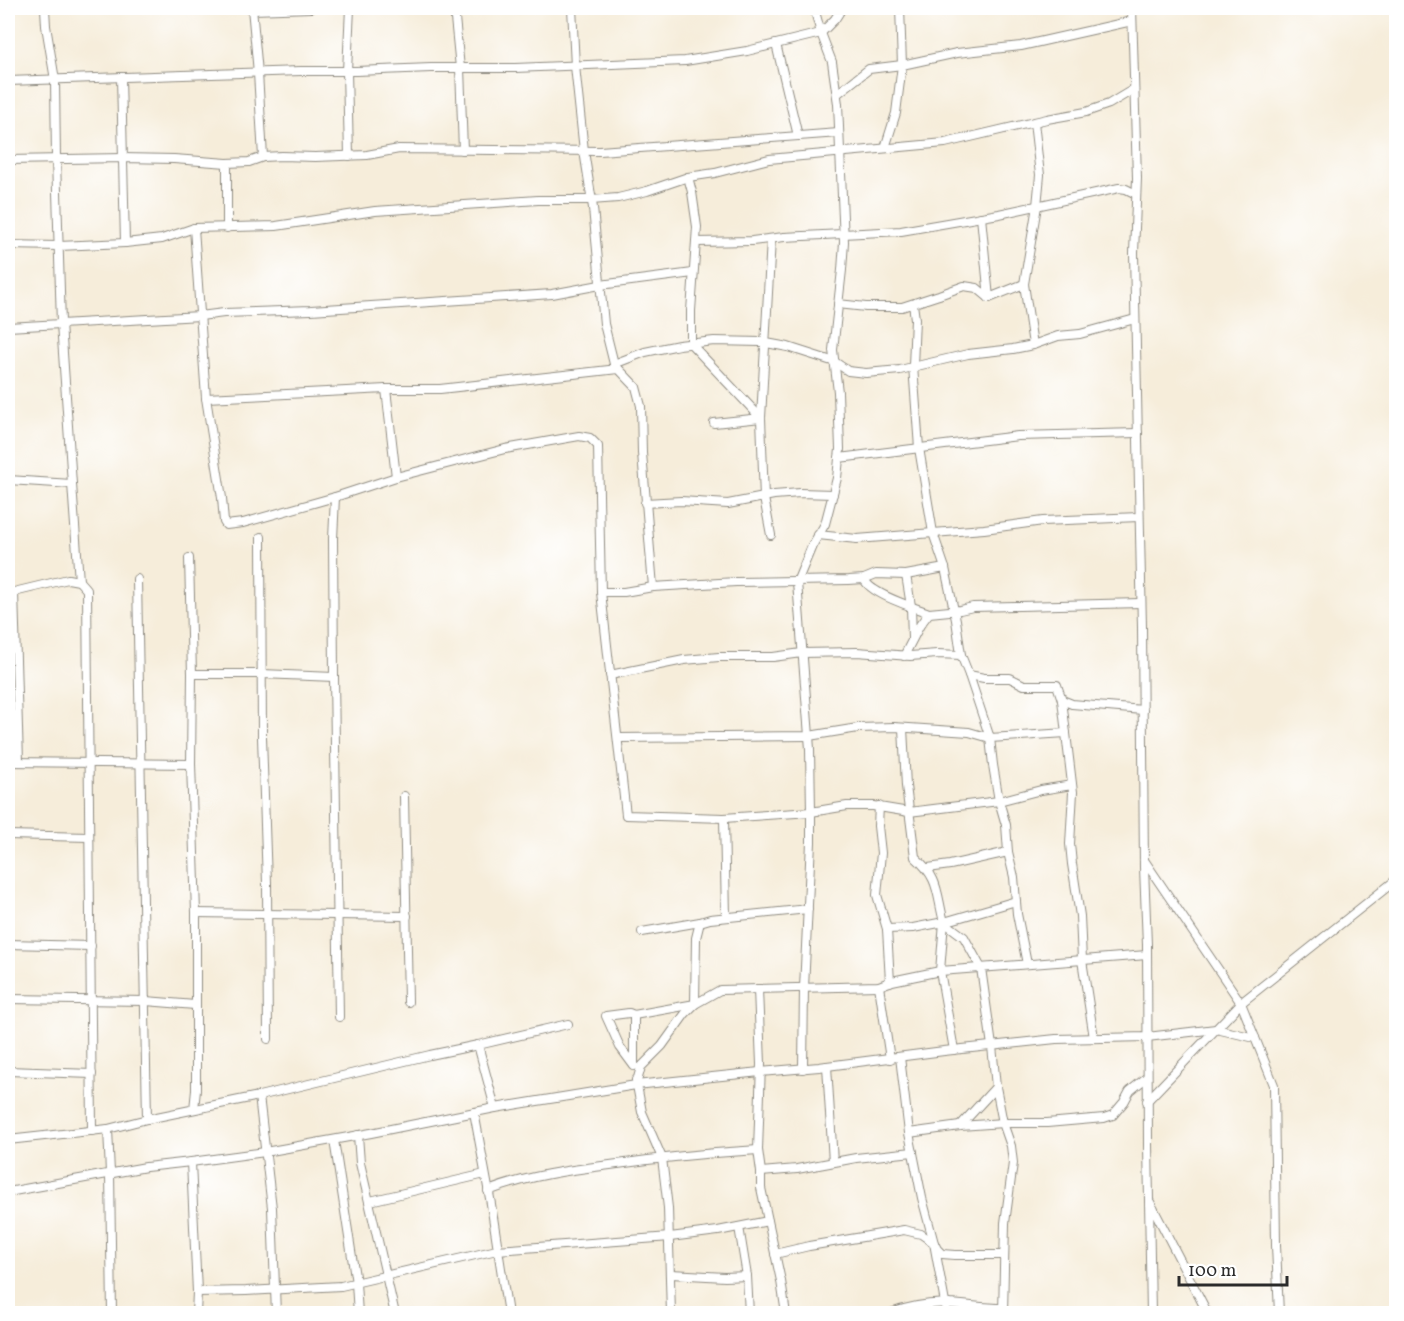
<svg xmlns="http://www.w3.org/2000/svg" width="1404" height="1321" font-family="Vollkorn,serif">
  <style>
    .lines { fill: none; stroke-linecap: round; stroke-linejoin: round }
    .minor-casing { stroke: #908c82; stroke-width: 10 }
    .minor { stroke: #fff; stroke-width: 8 }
  </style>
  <rect width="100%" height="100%" fill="#fff"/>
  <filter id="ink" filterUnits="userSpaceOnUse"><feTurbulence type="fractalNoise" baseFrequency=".0167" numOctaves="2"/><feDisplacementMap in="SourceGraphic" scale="12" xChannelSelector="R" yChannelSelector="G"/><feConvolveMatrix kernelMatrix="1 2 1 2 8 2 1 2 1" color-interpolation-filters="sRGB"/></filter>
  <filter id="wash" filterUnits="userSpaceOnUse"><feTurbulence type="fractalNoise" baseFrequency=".008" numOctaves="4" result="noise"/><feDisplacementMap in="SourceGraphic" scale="24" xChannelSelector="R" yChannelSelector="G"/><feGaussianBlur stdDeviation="1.35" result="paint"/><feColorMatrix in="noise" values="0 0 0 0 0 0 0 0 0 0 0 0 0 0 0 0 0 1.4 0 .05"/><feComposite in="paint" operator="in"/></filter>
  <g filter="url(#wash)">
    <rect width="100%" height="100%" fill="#f6edda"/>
  </g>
  <g filter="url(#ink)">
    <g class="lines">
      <g class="minor-casing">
        <g id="minor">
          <path d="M45,8L46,26L55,80L56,159L61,324L72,484"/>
          <path d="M252,8L258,73L263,157"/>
          <path d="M454,8L460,68L463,150"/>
          <path d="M572,8L575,66L584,151L593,208L604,324L614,364L636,387L641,406L642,453L653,587"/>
          <path d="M1132,8L1137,178L1134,253L1142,627L1144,867L1147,945L1148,1144L1151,1314"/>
          <path d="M252,10L311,8"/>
          <path d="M776,44L798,136"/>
          <path d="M121,77L125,243"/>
          <path d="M8,81L301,71H356L431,68H515L685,61L747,51L821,33L835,19L842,8"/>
          <path d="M837,94L869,69L902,65L957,53L1021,46L1132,21"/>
          <path d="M885,148L896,113L902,65L900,8"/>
          <path d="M349,156L347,71L350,8"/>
          <path d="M8,160L123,158L174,159L227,163L249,162L263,157L282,156L315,157L367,155L399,149L600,151L839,133"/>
          <path d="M688,177L692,192L697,227L691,311V344L761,418"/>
          <path d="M981,217L989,298L1024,284"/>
          <path d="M194,228L206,398L222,498L224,522L226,525L243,523L335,497L396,477L505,449L579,436L590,438L598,446L601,592L626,815L724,818L811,812L847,806H873L909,812L999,801L1041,790L1072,785"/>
          <path d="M227,228V163"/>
          <path d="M696,242L752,241L784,237L901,231L999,214L1119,188L1126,189L1136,194"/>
          <path d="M8,245L59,246L125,243L162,239L194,228L276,226L375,211L538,200H591L618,198L647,191L688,177L715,173L769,159L945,143L1047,119L1086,112L1109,104L1134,89"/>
          <path d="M838,304L866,307H902L939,295L964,286L977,288L989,298"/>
          <path d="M913,304L915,319L913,366L919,448L933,533L945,568L956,620L961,655"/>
          <path d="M8,327L200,316L224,313L311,310L552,294L600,285L693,273"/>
          <path d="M1033,345L1024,284L1037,206L1040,175L1034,122"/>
          <path d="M614,364L645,352L679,345L714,341L761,342L788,347L835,362L848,371L866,373L900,370L968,354L1013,349L1033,345L1058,336L1080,334L1135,319"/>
          <path d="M386,389L396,477"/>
          <path d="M206,398L386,389H440L618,369"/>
          <path d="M714,423L761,418"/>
          <path d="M839,458L1018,436L1138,433"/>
          <path d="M8,480L72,484L79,581"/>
          <path d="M335,497L333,539L334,677L339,1017"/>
          <path d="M645,503L681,501L728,504L774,495L800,493L833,494"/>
          <path d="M771,535L764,498L761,418L771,239"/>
          <path d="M818,535L857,539L984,529L1043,521L1139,517"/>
          <path d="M261,537L262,737L267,883L268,1039"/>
          <path d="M189,558L192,674L191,764L196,913V1090L194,1109"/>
          <path d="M906,575L911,606L912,639"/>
          <path d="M137,579C139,759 145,939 147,1119"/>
          <path d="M864,579C870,594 913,607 929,613"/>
          <path d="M601,592H624L653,587L736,582L849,580L864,579L876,574L906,575L945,568"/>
          <path d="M904,656L920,625L929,613L960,610L973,607L1141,603"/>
          <path d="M192,674H262L334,677"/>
          <path d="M610,675L684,660L719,657H773L802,653L857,652L910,656L937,654L961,655L969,675L984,678H1010L1024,685H1057L1062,700L1073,792L1070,844L1072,864L1080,916L1082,960L1094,1038"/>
          <path d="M969,675L990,738L1066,733"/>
          <path d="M1062,700L1072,704L1143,710"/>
          <path d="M903,728L906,786L915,857C940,879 936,892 944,922L964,937L981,968L992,1046L996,1087L1003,1123L1011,1146L1013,1163L1005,1223L1003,1314"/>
          <path d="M618,738L809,736L858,728L894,727L969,732L990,738L993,765L999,801L1006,825L1008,852L1014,877L1017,914L1027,964"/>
          <path d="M8,762L191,764"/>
          <path d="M19,762L14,592L68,579L79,581L87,590L92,1131"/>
          <path d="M404,796L408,1002"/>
          <path d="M879,806L878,826L881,853L877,895L887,929L890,982"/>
          <path d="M724,818L726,917"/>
          <path d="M8,835L89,837"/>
          <path d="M1144,860L1241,1003L1274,1085L1276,1245L1279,1314"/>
          <path d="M928,868L950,865L1008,852"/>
          <path d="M196,913L407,916"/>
          <path d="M944,922L1016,901"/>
          <path d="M887,929L913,928L944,922L940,971L954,1050"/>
          <path d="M642,932L700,922"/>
          <path d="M8,944L91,946"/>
          <path d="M879,986L890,1059"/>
          <path d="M758,989L761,1064L758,1150L761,1172V1188L781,1281L786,1314"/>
          <path d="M8,999L146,1001L195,1005"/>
          <path d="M478,1045L568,1024"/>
          <path d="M900,1057L909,1133L922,1198L934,1243L947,1314"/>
          <path d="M634,1065V1015"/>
          <path d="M634,1066L620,1047L606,1016L629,1013L634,1015L695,1004L696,938L700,922L710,919L808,909"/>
          <path d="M827,1066L833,1162"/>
          <path d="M803,1069L804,988L811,842V812L810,749L797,582L812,546L825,524L837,478L840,449L838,392L833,350L842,270L844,242L838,104L832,62L821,33L814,8"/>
          <path d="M8,1071L92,1074"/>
          <path d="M636,1080L642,1112L662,1158L668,1208L671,1314"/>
          <path d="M636,1085L641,1067L662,1046L685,1014L695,1004L720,990L879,986L892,981L940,971L1147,955"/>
          <path d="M259,1096L272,1208L276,1314"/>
          <path d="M1147,1101L1241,1003L1396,880"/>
          <path d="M474,1112L491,1204L508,1314"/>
          <path d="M960,1126L996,1087"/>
          <path d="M108,1129L110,1173L112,1314"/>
          <path d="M909,1133L960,1126L1003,1123H1047L1104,1118L1113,1115L1124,1102L1130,1091L1147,1077"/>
          <path d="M358,1135L360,1163L395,1314"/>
          <path d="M8,1140L108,1129L147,1119L259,1096L430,1055L478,1045L495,1108"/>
          <path d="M334,1140L356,1283L358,1314"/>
          <path d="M191,1162L197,1292L196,1314"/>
          <path d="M761,1172L797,1169L856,1158L913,1152"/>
          <path d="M488,1191C527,1176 569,1170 610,1165C659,1158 708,1153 758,1150"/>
          <path d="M8,1192L146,1167L191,1162L265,1152L371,1133L495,1108L636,1085L760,1072L819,1067L944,1051L1056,1039L1147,1037L1216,1029L1255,1038"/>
          <path d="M370,1201L485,1174"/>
          <path d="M1150,1202L1208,1314"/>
          <path d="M739,1227L747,1276L749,1314"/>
          <path d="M775,1254L809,1246L904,1230L921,1234L934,1243L937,1249L942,1254L955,1255H1004"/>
          <path d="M671,1274L725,1277L747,1276"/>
          <path d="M197,1292L246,1291L341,1286L497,1250L670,1237L718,1231L768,1221"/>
          <path d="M888,1314C908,1307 929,1302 950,1304C968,1305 985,1308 1003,1308"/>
        </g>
      </g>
      <use href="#minor" class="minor"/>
    </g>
  </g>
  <rect width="1404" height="1321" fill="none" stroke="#fff" stroke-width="30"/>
  <path d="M1179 1276v9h108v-9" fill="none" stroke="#2b2b2b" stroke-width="3"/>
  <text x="1188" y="1276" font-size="18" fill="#2b2b2b" stroke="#ffffff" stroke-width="4.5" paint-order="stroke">100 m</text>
</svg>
